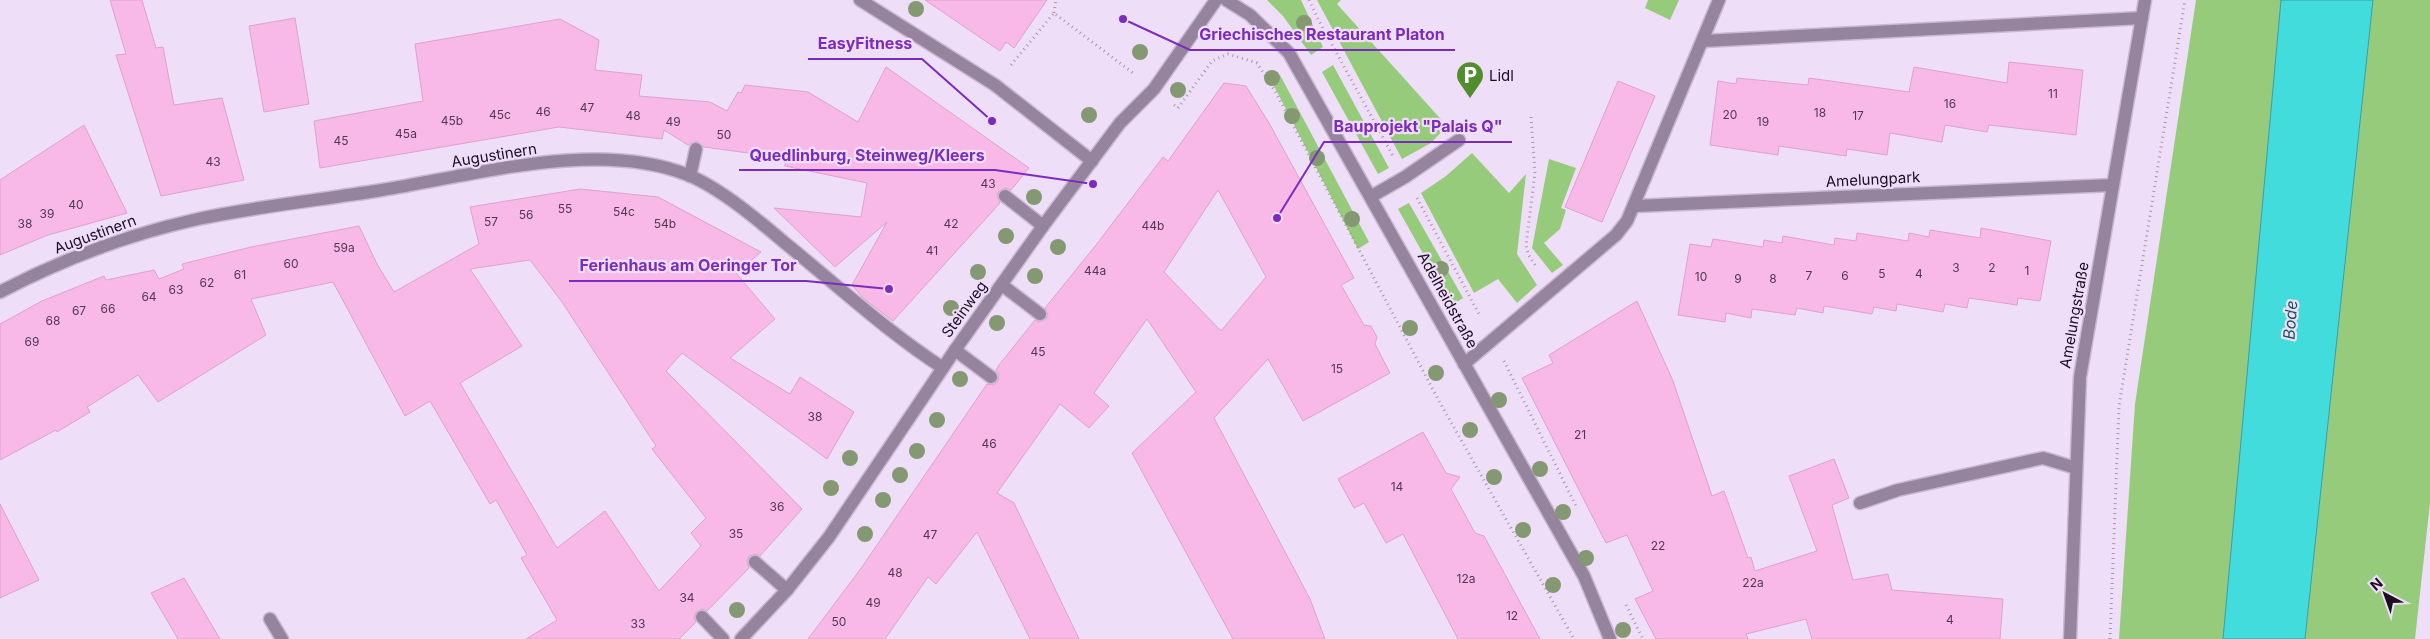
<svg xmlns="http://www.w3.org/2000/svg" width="2430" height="639" font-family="Inter,sans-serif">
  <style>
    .green { fill: #97cb7c }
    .water { fill: #42dcdd; stroke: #379ea5 }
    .building { fill: #f8b9e8; stroke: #dea1cf; fill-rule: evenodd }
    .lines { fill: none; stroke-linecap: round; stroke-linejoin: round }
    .service-casing { stroke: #c9b8d1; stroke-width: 15 }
    .minor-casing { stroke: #c9b8d1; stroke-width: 15 }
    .path { stroke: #a796ae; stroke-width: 3; stroke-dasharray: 1 4; stroke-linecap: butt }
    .service { stroke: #96849e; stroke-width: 12 }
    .minor { stroke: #96849e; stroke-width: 12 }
    .tree { fill: #849872 }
    .labels { text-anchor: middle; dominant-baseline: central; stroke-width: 4.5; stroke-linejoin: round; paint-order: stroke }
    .number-label { font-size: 12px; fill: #533854 }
    .poi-label { font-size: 15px; fill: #1c0d22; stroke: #efdef7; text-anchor: start }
    .street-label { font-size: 15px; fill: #1c0d22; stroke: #efdef7 }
    .water-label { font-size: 16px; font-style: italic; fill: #175656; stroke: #efdef7 }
    .leader { fill: none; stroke: #7b2cbf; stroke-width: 2 }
    .callout-dot { fill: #7b2cbf; stroke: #efdef7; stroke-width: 2 }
    .callout-label { font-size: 16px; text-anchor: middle; font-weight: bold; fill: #7b2cbf; stroke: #efdef7; stroke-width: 4.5; stroke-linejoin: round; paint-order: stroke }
  </style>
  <rect width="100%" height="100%" fill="#efdef7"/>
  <g class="green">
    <path d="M1267,0H1301L1323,47L1311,55L1283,16Z"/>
    <path d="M1317,0H1341L1337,4L1447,126L1431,143L1402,159Z"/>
    <path d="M1648,0H1679L1670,20L1645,8Z"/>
    <path d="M2196,0H2281L2223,639H2119L2135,404Z"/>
    <path d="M2373,0H2430V503L2415,639H2305Z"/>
    <path d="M1333,65L1389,168L1378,174L1322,72Z"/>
    <path d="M1280,75L1369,242L1358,249L1271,80Z"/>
    <path d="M1472,153L1509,193L1526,174L1517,254L1537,285L1517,303L1498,279L1474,293L1421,193L1446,176Z"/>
    <path d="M1549,159L1576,168L1561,208L1566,210L1560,229L1544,243L1563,265L1552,273L1532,248Z"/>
    <path d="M1409,203L1463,298L1452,305L1398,209Z"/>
  </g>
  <path class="water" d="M2281,0H2373L2305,639H2223Z"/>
  <g class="building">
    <path d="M110,0H142L156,48L163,47L174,105L222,98L244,180L161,196L116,55L126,54Z"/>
    <path d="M925,0H1047L1014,48L1006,42L1000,51Z"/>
    <path d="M295,18L309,104L264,112L249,26Z"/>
    <path d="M560,19L599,40L595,70L642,75L639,96L710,102L727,111L738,92L741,93L745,85L808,92L858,122L886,67L1029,168L1011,190L1006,188L999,191L997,195L1000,203L893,321L863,298L852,285L887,222L835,267L774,208L861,217L867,183L785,166V158L704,147L697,141L688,145L664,130L662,139L559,127L320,168L314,121L423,101L415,44Z"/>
    <path d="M2009,62L2083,70L2076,135L1989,125L1987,132L1945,125L1942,142L1890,133L1887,155L1847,149L1846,156L1779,146L1778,155L1710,145L1718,81L1736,84L1737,78L1808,85L1809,78L1909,92L1914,67L2007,83Z"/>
    <path d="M1618,81L1655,96L1602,222L1565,207Z"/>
    <path d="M1224,83L1246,86L1269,123L1354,278L1341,285L1364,325L1371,326L1377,337L1375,344L1390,373L1303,421L1268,359L1214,418L1310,599L1325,639H1233L1132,453L1196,392L1147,319L1094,393L1109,406L1089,428L1060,404L997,493L1014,503L1079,639H1030L977,532L936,584L928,577L885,639H808L862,567L987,384L994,385L998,381L999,374L996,370L999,365L1035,320L1039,322L1046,319L1048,315L1045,308L1096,245L1163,157L1168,161ZM1218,190L1266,277L1221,331L1164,272Z"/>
    <path d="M84,125L127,213L48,235L0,255V180Z"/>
    <path d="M580,189L658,197L761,252L736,273L775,319L730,358L790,394L800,377L854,412L827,459L682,353L666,371L802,509L760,556L756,554L749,556L747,561L749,568L707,611L701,609L696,612L694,618L696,622L679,639H526L557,620L521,558L527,555L496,500L490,504L430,401L405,416L333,282L251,299L266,335L158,402L138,375L87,407L90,412L57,432L56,430L0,460V324L42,301L104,276L106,280L154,270L159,279L184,269L182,264L251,247L359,226L377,264L394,292L479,244L470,207ZM530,260L562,302L656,446L652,449L706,518L691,533L701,546L659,591L605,511L557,548L460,383L522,346L470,269Z"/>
    <path d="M1981,228L2051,241L2040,301L2018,298L2017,305L1969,298L1967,308L1945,304L1943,312L1897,304L1896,311L1874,307L1872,314L1824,306L1823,313L1797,308L1795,315L1752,309L1751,318L1726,313L1725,322L1678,315L1690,244L1711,247L1713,239L1763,247L1764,240L1782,243L1783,236L1834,245L1835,238L1856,241L1857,233L1908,241L1909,233L1929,237L1930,230L1980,238Z"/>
    <path d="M1637,301L1673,381L1712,496L1724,491L1748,558L1751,557L1755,571L1817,551L1789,476L1834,459L1849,498L1832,505L1853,580L1888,574L1892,590L2003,599L2000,639H1812L1806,619L1746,634L1748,639H1656L1635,599L1653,591L1627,535L1606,543L1522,378L1553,363L1549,355Z"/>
    <path d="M1423,432L1446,473L1460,477L1451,489L1475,533L1484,536L1540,639H1458L1403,534L1386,543L1364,503L1354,508L1338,479Z"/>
    <path d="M0,504L39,580L0,598Z"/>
    <path d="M184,578L220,639H178L151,593Z"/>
  </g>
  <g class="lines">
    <g class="service-casing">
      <g id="service">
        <path d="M860,0L995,85L1092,161"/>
        <path d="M690,176L696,149"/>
        <path d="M1005,196L1043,226"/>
        <path d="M1372,196L1405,177L1459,140"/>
        <path d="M1002,285L1040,314"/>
        <path d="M955,350L991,377"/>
        <path d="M1860,503L1898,490L2043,458L2076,468"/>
        <path d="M755,562L787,590"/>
        <path d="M702,617L723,639"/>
        <path d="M270,619L282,639"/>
      </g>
    </g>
    <g class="minor-casing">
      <g id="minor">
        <path d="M1226,0L1250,15L1289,53L1584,576L1610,639"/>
        <path d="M1703,41L2142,18"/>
        <path d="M1635,206L2113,185"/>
        <path d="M0,292C63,259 129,234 198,219C259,206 321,200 382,190C475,175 598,139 688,175C720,188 758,220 785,243C837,285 886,331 943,368"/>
        <path d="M1464,364L1616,235L1627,221L1719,0"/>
        <path d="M741,639L787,590L829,537L955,350L1043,226L1120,123L1154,89L1216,0"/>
        <path d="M2070,639L2080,377L2145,0"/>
      </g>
    </g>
    <g class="path">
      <path d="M1309,0L1318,19L1393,156"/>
      <path d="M1054,13L1056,0"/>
      <path d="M1011,65L1054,13L1133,73"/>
      <path d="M1174,105L1178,108L1212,61L1228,54L1257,63L1275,91L1439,401L1574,639"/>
      <path d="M1531,117L1535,173L1526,245L1528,254L1537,268"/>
      <path d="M1417,198L1480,316"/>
      <path d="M1504,361L1576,506"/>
      <path d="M1626,605L1643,639"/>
      <path d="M2110,639L2119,406L2185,0"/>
    </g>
    <use href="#service" class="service"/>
    <use href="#minor" class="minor"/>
  </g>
  <g class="tree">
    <circle cx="916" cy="9" r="8"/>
    <circle cx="1304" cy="23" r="8"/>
    <circle cx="1140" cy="52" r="8"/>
    <circle cx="1272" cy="78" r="8"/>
    <circle cx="1178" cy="90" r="8"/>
    <circle cx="1089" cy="115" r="8"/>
    <circle cx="1292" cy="116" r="8"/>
    <circle cx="1317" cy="158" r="8"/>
    <circle cx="1034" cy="197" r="8"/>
    <circle cx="1352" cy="219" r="8"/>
    <circle cx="1006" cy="236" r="8"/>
    <circle cx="1058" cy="247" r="8"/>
    <circle cx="1441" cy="269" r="8"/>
    <circle cx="978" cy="272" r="8"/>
    <circle cx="1035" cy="276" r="8"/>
    <circle cx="951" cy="308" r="8"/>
    <circle cx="997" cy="323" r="8"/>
    <circle cx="1410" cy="328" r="8"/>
    <circle cx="1436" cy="373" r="8"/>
    <circle cx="960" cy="379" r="8"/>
    <circle cx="1499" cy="400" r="8"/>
    <circle cx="937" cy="420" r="8"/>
    <circle cx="1470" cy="430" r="8"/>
    <circle cx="917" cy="451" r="8"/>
    <circle cx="850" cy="458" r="8"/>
    <circle cx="1540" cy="469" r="8"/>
    <circle cx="900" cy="475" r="8"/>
    <circle cx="1494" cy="477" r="8"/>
    <circle cx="831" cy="488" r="8"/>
    <circle cx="883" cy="500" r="8"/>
    <circle cx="1563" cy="512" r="8"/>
    <circle cx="1523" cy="530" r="8"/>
    <circle cx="865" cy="534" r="8"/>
    <circle cx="1586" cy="558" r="8"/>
    <circle cx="1553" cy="585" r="8"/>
    <circle cx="737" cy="610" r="8"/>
    <circle cx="1623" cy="630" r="8"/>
  </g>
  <defs>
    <g id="parking-pin" transform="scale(1.4375)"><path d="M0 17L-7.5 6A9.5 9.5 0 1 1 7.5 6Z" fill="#528e2d" stroke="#efdef7"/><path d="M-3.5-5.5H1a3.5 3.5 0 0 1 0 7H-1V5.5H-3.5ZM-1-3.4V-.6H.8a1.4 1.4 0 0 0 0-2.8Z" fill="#fff"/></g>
  </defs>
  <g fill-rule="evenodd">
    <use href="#parking-pin" x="1470" y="75"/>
  </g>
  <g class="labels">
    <g class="number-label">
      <text x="2053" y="93">11</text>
      <text x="1950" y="103">16</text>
      <text x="587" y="107">47</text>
      <text x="543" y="111">46</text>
      <text x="1820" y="112">18</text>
      <text x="500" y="114">45c</text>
      <text x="1730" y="114">20</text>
      <text x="633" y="115">48</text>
      <text x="1858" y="115">17</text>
      <text x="452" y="120">45b</text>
      <text x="673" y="121">49</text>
      <text x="1763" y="121">19</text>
      <text x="406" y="133">45a</text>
      <text x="724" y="134">50</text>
      <text x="341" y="140">45</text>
      <text x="213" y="161">43</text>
      <text x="988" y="183">43</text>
      <text x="76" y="204">40</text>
      <text x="565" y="208">55</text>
      <text x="624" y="211">54c</text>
      <text x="47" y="213">39</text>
      <text x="526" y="214">56</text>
      <text x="491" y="221">57</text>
      <text x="25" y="223">38</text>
      <text x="665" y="223">54b</text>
      <text x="951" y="223">42</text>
      <text x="1153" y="225">44b</text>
      <text x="344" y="247">59a</text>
      <text x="932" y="250">41</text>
      <text x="291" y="263">60</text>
      <text x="1956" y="267">3</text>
      <text x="1992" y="267">2</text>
      <text x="1095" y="270">44a</text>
      <text x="2027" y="270">1</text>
      <text x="1882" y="273">5</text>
      <text x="1919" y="273">4</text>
      <text x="240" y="274">61</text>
      <text x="1809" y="275">7</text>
      <text x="1845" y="275">6</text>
      <text x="1701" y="276">10</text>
      <text x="1738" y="278">9</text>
      <text x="1773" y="278">8</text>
      <text x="207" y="282">62</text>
      <text x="176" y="289">63</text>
      <text x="149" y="296">64</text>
      <text x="108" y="308">66</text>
      <text x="79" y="310">67</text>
      <text x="53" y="320">68</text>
      <text x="32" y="341">69</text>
      <text x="1038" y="351">45</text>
      <text x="1337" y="368">15</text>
      <text x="815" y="416">38</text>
      <text x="1580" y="434">21</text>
      <text x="989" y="443">46</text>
      <text x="1397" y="486">14</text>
      <text x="777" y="506">36</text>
      <text x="736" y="533">35</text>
      <text x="930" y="534">47</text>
      <text x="1658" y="545">22</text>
      <text x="895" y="572">48</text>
      <text x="1466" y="578">12a</text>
      <text x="1753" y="582">22a</text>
      <text x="687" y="597">34</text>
      <text x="873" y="602">49</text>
      <text x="1512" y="615">12</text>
      <text x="1950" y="619">4</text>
      <text x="839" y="621">50</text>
      <text x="638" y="623">33</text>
    </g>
    <g class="poi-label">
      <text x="1489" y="75">Lidl</text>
    </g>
    <g class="street-label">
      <text transform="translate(494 155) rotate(-9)">Augustinern</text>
      <text transform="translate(1873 179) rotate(-3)">Amelungpark</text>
      <text transform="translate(95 234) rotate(-20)">Augustinern</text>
      <text transform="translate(1448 300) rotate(61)">Adelheidstraße</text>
      <text transform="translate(964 309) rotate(-54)">Steinweg</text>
      <text transform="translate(2074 315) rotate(-80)">Amelungstraße</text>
    </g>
    <g class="water-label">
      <text transform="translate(2290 320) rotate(-86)">Bode</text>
    </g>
  </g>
  <path class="leader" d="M1123 19L1190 50H1455M992 121L922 59H808M1277 218L1324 142H1512M1093 184L995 170H739M889 289L806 281H569"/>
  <g class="callout-dot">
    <circle cx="1123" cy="19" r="5"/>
    <circle cx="992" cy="121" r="5"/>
    <circle cx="1277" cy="218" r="5"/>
    <circle cx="1093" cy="184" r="5"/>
    <circle cx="889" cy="289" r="5"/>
  </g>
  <g class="callout-label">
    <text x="1322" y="40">Griechisches Restaurant Platon</text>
    <text x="865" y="49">EasyFitness</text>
    <text x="1418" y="132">Bauprojekt "Palais Q"</text>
    <text x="867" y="161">Quedlinburg, Steinweg/Kleers</text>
    <text x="688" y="271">Ferienhaus am Oeringer Tor</text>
  </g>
  <g transform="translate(2385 594) rotate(319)" stroke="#efdef7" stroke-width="4" paint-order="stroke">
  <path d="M0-4L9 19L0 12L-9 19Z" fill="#1c0d22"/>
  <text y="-8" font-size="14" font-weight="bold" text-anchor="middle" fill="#1c0d22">N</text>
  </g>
</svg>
